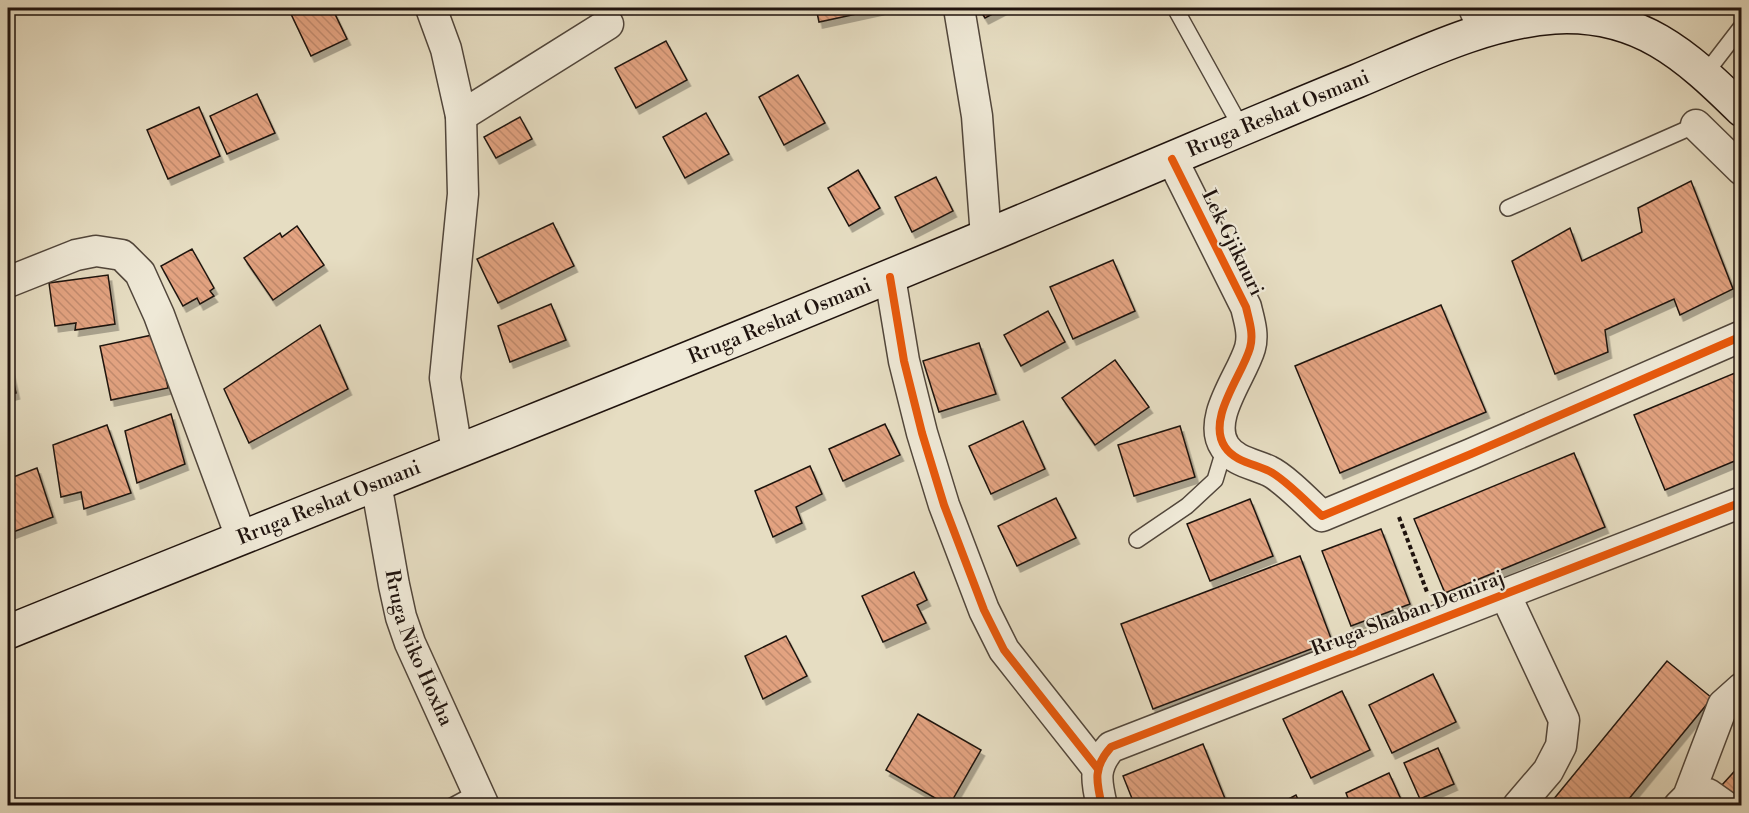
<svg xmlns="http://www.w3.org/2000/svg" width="1749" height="813" font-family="'Libre Bodoni',serif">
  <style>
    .building { fill: url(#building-back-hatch); stroke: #1f130e; stroke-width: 1.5; filter: url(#shadow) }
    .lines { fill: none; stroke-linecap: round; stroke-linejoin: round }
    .service-casing { stroke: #51463b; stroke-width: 18 }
    .minor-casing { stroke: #51463b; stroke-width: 33 }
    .secondary-casing { stroke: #1f130e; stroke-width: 36 }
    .path { stroke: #1f130e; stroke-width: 4; stroke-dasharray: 4.5 3; stroke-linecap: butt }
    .service { stroke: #efe9d7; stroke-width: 15 }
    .minor { stroke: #efe9d7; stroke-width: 30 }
    .secondary { stroke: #efe9d7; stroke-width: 33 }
    .cycleway-casing { stroke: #efe9d7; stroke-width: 11 }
    .cycleway { stroke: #e8590c; stroke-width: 8 }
    .labels { text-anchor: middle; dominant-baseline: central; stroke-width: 4.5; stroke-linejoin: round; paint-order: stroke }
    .street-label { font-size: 20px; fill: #1f130e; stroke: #efe9d7 }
  </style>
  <defs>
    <pattern id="building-back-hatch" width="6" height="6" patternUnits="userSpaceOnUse" patternTransform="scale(1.5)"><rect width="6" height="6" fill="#e3a381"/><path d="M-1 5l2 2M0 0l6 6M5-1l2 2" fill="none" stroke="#c28b6e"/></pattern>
    <filter id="shadow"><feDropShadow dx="3.5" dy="6" stdDeviation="0" flood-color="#0004"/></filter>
  </defs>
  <rect width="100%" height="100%" fill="#e6ddc2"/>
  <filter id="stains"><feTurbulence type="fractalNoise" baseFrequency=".00333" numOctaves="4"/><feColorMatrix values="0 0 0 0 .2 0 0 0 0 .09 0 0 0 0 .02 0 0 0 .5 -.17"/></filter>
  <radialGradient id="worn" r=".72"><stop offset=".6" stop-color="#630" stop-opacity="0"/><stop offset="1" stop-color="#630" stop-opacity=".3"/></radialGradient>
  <g class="building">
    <path d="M304,8H332L347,39L311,56L291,14Z"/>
    <path d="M816,8H880V9L819,22Z"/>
    <path d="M979,8H1004L985,18Z"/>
    <path d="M666,41L687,80L636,108L615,68Z"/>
    <path d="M798,75L825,123L784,145L759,97Z"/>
    <path d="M257,94L275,133L227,154L210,116Z"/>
    <path d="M199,107L220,156L168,179L147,130Z"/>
    <path d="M706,113L729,154L685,178L663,137Z"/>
    <path d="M520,117L532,139L496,158L484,137Z"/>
    <path d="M858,170L880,208L849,226L828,188Z"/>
    <path d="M936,177L953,211L912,232L895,197Z"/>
    <path d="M1691,181L1733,289L1680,315L1674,299L1605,330L1608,352L1555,374L1512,261L1570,228L1582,261L1642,232L1638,208Z"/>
    <path d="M553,223L574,266L498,303L477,259Z"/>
    <path d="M297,226L324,265L273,300L244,258L280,233L282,237Z"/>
    <path d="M192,249L214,288L210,291L214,296L200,304L197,298L183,306L161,266Z"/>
    <path d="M1113,260L1135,311L1073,339L1050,287Z"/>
    <path d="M108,275L115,324L75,330L76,323L55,326L49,283Z"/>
    <path d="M551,304L566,340L510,362L498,326Z"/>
    <path d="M1441,305L1486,412L1340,473L1295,366Z"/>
    <path d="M1048,311L1065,342L1021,366L1004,335Z"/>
    <path d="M320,325L348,389L249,443L224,389Z"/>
    <path d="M157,334L168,388L111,400L100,346Z"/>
    <path d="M979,343L996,394L939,412L923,361Z"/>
    <path d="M8,357L16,393L8,395Z"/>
    <path d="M1115,360L1149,407L1095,445L1062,398Z"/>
    <path d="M1742,370V458L1665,490L1634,415Z"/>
    <path d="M171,414L185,464L137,483L125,431Z"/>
    <path d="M1023,421L1045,469L991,494L969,446Z"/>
    <path d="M885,424L900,455L843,481L829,449Z"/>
    <path d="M107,425L131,493L84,509L81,492L61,497L53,445Z"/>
    <path d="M1180,426L1195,477L1134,496L1118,445Z"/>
    <path d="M1574,453L1605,527L1445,593L1414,519Z"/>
    <path d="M810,466L822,494L796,507L802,523L773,537L755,491Z"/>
    <path d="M37,468L53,517L8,534V479Z"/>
    <path d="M1056,498L1076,538L1017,566L998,526Z"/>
    <path d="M1250,499L1273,556L1210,581L1187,524Z"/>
    <path d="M1381,529L1410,604L1351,626L1322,551Z"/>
    <path d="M1300,556L1332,641L1153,709L1121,624Z"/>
    <path d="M914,572L927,600L917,605L926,623L883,642L862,596Z"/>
    <path d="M786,636L807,676L763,699L745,656Z"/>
    <path d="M1667,661L1712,698L1623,806H1548Z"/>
    <path d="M1433,674L1456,722L1392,753L1369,705Z"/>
    <path d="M1342,691L1370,750L1311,778L1283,719Z"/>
    <path d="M918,714L981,750L949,806L886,770Z"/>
    <path d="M1203,744L1228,806H1135L1123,776Z"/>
    <path d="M1438,748L1454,784L1420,799L1404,763Z"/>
    <path d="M1742,763V802L1722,785Z"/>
    <path d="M1389,773L1404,806H1351L1346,793Z"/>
    <path d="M1296,795L1301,806H1275Z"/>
  </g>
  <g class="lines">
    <g class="service-casing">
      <g id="service">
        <path d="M1175,8L1242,129"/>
        <path d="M1705,74L1742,26"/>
        <path d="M1508,208L1696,125"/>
        <path d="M1137,540L1187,506L1215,480L1225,447"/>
        <path d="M452,806L478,792"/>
      </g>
    </g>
    <g class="minor-casing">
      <g id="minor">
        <path d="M431,8L446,49L461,116L463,194L445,378L457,451"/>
        <path d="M959,8L977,116L986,237"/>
        <path d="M1474,8L1484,31"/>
        <path d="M461,116L608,24"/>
        <path d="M1696,125L1742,170"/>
        <path d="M1172,159L1246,307C1249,320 1254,334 1250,348C1242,376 1206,419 1225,447C1235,462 1255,464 1269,471C1284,478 1309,504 1322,516L1471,454L1742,336"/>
        <path d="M890,277L904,361L922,433L944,505L984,610L1004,650L1098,769"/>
        <path d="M8,282L76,255L96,251L122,255L140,273L159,315L241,537"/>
        <path id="s1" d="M376,483L394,585L401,617L410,643L484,806"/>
        <path d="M1505,594L1564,720L1561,746L1548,771L1518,806"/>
        <path d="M1688,797L1708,794L1725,806"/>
        <path d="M1102,806C1096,781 1093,767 1111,747L1742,502"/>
        <path d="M1679,806L1688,797L1723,705L1742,688"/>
      </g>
    </g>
    <g class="secondary-casing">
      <g id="secondary">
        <path id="s2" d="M8,632C355,491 705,355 1051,209C1153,167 1254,123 1357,81C1419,55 1485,22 1554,17C1639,12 1686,55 1742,110"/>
      </g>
    </g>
    <path class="path" d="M1399,517L1427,592"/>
    <use href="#service" class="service"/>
    <use href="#minor" class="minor"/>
    <use href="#secondary" class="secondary"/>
    <g class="cycleway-casing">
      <g id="cycleway">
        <path d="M1172,159L1246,307C1249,320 1254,334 1250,348C1242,376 1206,419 1225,447C1235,462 1255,464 1269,471C1284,478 1309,504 1322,516L1471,454L1742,336"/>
        <path d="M890,277L904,361L922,433L944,505L984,610L1004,650L1098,769"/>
        <path d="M1102,806C1096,781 1093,767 1111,747L1742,502"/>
      </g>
    </g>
    <use href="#cycleway" class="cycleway"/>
  </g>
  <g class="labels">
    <g class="street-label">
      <text stroke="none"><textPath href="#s2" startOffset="1372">Rruga Reshat Osmani</textPath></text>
      <text transform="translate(1232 243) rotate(64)">Lek Gjiknuri</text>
      <text stroke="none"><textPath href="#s2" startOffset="832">Rruga Reshat Osmani</textPath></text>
      <text stroke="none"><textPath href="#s2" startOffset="346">Rruga Reshat Osmani</textPath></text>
      <text transform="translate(1408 614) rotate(-21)">Rruga Shaban Demiraj</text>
      <text stroke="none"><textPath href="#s1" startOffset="171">Rruga Niko Hoxha</textPath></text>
    </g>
  </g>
  <rect width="1749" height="813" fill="none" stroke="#e6ddc2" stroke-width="30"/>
  <rect x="9" y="9" width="1731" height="795" fill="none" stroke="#1f130e" stroke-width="3"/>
  <rect x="15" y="15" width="1719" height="783" fill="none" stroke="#1f130e" stroke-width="1.5"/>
  <rect width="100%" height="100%" filter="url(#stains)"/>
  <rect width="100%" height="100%" fill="url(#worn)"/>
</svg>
